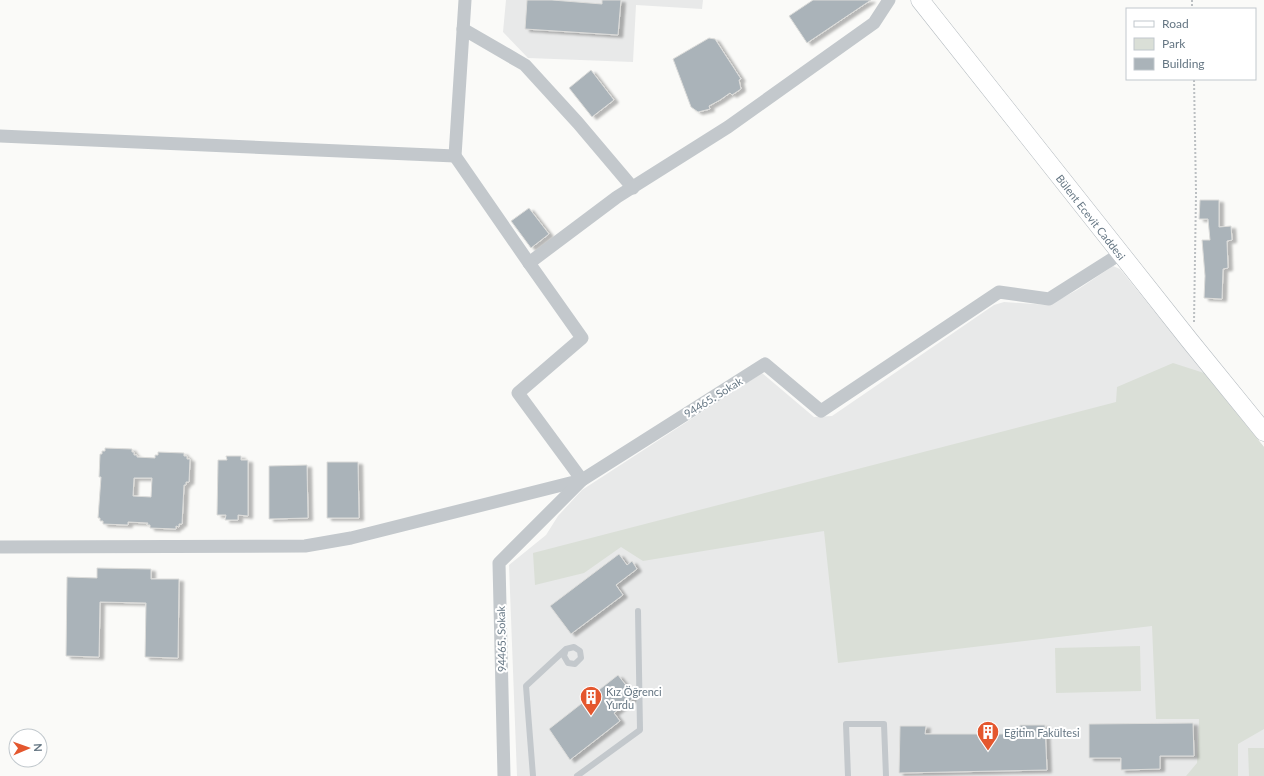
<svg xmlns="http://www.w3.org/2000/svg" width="1264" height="776" font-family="Lato,sans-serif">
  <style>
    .built { fill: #e8e9e9 }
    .green { fill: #dadfd7 }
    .building { fill: #aab3b9; stroke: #dcdcda; fill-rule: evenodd; filter: url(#shadow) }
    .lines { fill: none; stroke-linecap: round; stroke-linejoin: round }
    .secondary-casing { stroke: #b3babf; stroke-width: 19 }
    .path { stroke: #bbbfc2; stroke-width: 2; stroke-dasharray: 2 2; stroke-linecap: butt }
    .lane { stroke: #c3c8cc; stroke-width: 6 }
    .street { stroke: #c3c8cc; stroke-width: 13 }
    .secondary { stroke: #fff; stroke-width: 18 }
    .labels { text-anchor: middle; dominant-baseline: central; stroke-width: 4; stroke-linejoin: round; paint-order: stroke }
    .street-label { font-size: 11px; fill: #657683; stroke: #fff }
    .poi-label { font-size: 11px; fill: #657683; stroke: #fff; text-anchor: start }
  </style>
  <defs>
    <filter id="shadow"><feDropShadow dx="4.5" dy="2.5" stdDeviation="1" flood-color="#0004"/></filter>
  </defs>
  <rect width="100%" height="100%" fill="#fafaf8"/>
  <g class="built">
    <path d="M506,0H703L702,9L636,5L633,62L528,58L503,32Z"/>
    <path d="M1113,266L1120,269L1264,447V776H517L509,565L546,535L558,516L582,490L762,373L814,417L832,416L994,305L1004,302L1049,305L1077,290Z"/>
  </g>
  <g class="green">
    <path d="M1173,363L1204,373L1264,447V729L1238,744V776H1186L1197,763L1199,719H1156L1152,626L838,663L824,531L643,561L621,547L584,573L535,585L533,553L1116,402L1117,387Z"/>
    <path d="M1140,646L1141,691L1056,693L1055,648Z"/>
    <path d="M1248,748H1264V776H1249Z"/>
  </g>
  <g class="building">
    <path d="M527,0H552L602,4V0H621L618,35L525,29Z"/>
    <path d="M813,0H871L807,43L789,16Z"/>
    <path d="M709,38L715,39L741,79L739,80L741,89L732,95L730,93L720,100L709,106L710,109L698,112L691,107L673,59Z"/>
    <path d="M591,70L614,100L592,117L569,88Z"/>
    <path d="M1200,200H1219V227L1231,226L1232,240L1227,241L1228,268L1223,269L1222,299L1204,298L1205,276L1202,240H1210L1208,219H1199Z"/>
    <path d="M529,208L549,234L531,248L511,221Z"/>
    <path d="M105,448L132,449V452H134V455H137V457L155,458V455H158V452L184,453V456H187V459H190L189,482H186V485H184L182,524H179V527L176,526V529L150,528V525H147L148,523L128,522V525L103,524V521H100V518H98L101,477H99L100,454H102V451H105ZM134,478H152L151,497L133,496Z"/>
    <path d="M226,456H241V460H248V516L238,515V520H225L226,515H217L218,460H227Z"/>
    <path d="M327,462H358L359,518H327Z"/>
    <path d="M307,465L308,518L269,519V466Z"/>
    <path d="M619,554L627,565L632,561L637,569L616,585L623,595L571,634L550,606Z"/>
    <path d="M97,568L151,569V579H179L178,658L145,657L146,603L100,602L99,657L66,656L67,577L97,578Z"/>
    <path d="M618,675L635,697L614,713L620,721L570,760L549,729Z"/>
    <path d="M1193,723L1194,756H1160V769L1121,770V758H1089V724Z"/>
    <path d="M1020,725H1045L1047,770L899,773L900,726H926L925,734H1019Z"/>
  </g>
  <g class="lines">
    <g class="secondary-casing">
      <path id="secondary" d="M920,0L1190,341L1264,432"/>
    </g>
    <g class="path">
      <path d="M1192,0V9"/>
      <path d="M1194,322L1196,193L1194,79"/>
    </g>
    <g class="lane">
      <path d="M533,776L526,686L566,649L574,647L580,651L581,658L575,664L568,663L564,656L566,649"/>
      <path d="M577,776L640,730L638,611"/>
      <path d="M848,776L846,724H884L886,776"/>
    </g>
    <g class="street">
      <path d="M463,29L525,65L578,123L633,188"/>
      <path d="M0,136L455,156"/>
      <path d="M529,263L617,197L728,127L874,23L889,0"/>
      <path d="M0,547L305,546L351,538L582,480L518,393L582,338L529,263L455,156L465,0"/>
      <path d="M504,776L499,563L582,480L765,364L821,411L999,292L1049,299L1120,254"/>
    </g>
    <use href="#secondary" class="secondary"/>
  </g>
  <defs>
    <g id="building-pin" transform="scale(1.15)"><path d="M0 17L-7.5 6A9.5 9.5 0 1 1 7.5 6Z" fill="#e4572e" stroke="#fff"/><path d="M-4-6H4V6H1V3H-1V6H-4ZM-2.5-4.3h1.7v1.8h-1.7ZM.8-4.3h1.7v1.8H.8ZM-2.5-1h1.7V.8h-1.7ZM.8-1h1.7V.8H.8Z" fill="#fff"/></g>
  </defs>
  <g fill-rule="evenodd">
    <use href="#building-pin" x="591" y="697"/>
    <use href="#building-pin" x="988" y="732"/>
  </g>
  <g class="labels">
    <g class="street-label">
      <text transform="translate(1091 217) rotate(52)">Bülent Ecevit Caddesi</text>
      <text transform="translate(713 397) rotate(-32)">94465. Sokak</text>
      <text transform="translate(501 639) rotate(-91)">94465. Sokak</text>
    </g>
    <g class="poi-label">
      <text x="606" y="691">Kız Öğrenci<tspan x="606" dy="13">Yurdu</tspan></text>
      <text x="1004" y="732">Eğitim Fakültesi</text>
    </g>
  </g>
  <rect x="1126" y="8" width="130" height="72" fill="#ffffff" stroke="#c1c8cd"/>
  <rect x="1134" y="21" width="20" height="6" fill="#ffffff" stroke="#c1c8cd"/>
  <text x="1162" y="28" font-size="12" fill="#657683">Road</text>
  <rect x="1134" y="38" width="20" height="12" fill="#dadfd7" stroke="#c1c8cd"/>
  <text x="1162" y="48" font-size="12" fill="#657683">Park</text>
  <rect x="1134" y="58" width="20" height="12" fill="#aab3b9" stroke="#c1c8cd"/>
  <text x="1162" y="68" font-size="12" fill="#657683">Building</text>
  <g transform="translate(28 748) rotate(88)"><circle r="19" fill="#ffffff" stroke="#c1c8cd"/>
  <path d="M0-3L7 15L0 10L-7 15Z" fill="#e4572e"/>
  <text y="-6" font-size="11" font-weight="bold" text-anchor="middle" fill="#657683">N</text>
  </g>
</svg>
